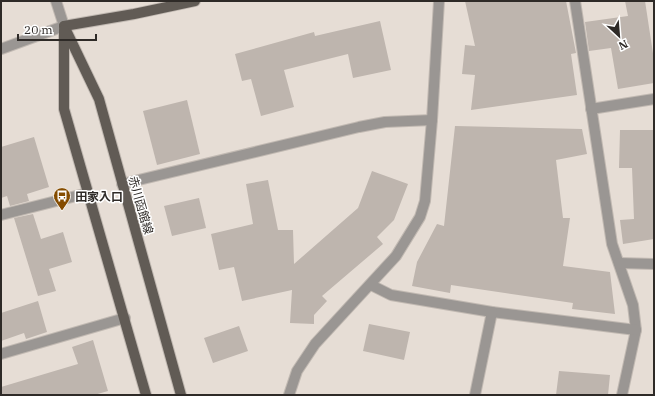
<svg xmlns="http://www.w3.org/2000/svg" width="655" height="396" font-family="'IBM Plex Serif','Noto Sans JP',serif">
  <style>
    .building { fill: #beb5ae }
    .lines { fill: none; stroke-linecap: round; stroke-linejoin: round }
    .minor-casing { stroke: #c1b9b2; stroke-width: 12 }
    .major-casing { stroke: #c1b9b2; stroke-width: 12 }
    .minor { stroke: #9a9693; stroke-width: 10 }
    .major { stroke: #615b55; stroke-width: 10 }
    .labels { text-anchor: middle; dominant-baseline: central; stroke-width: 3; stroke-linejoin: round; paint-order: stroke }
    .poi-label { font-size: 12px; font-weight: bold; fill: #2e2a27; stroke: #fff; text-anchor: start }
    .street-label { font-size: 12px; fill: #2e2a27; stroke: #fff }
  </style>
  <rect width="100%" height="100%" fill="#e6ddd5"/>
  <g class="building">
    <path d="M465,1H566L576,53L571,54L577,95L471,110L475,75L462,74L465,45L475,46Z"/>
    <path d="M625,1H645L654,60V83L618,89L611,48L589,51L585,22L628,16Z"/>
    <path d="M380,21L391,70L353,78L348,54L284,70L294,107L261,116L251,79L242,81L235,54L314,32L315,36Z"/>
    <path d="M187,100L200,154L157,165L143,111Z"/>
    <path d="M455,126L582,129L587,154L556,160L563,218H570L563,266L610,272L615,314L572,309L573,303L451,285L450,293L412,286L417,262L437,224L444,226Z"/>
    <path d="M620,130H654V239L623,244L620,220L634,219L632,168H619Z"/>
    <path d="M34,137L49,187L27,194L29,201L10,206L7,196L1,198V147Z"/>
    <path d="M372,171L408,184L394,220L377,237L383,244L322,296L327,301L314,315V324L290,323L292,290L242,301L234,267L219,270L211,234L253,224L246,184L268,180L278,230H293L294,264L358,208Z"/>
    <path d="M199,198L206,228L172,236L164,206Z"/>
    <path d="M33,214L41,239L63,232L72,262L49,269L56,291L38,296L14,218Z"/>
    <path d="M38,301L47,332L26,339L24,333L1,341V313Z"/>
    <path d="M369,324L410,332L404,360L363,351Z"/>
    <path d="M239,326L248,351L213,363L204,338Z"/>
    <path d="M93,340L108,391L94,395H1V387L78,364L72,347Z"/>
    <path d="M559,371L610,375L608,395H556Z"/>
  </g>
  <g class="lines">
    <g class="minor-casing">
      <g id="minor">
        <path d="M575,1L612,244L633,305L636,330L622,395"/>
        <path d="M1,49L64,26L56,1"/>
        <path d="M591,109L654,99"/>
        <path d="M122,184L359,127L385,122L432,120"/>
        <path d="M1,215L88,193"/>
        <path d="M619,263L654,264"/>
        <path d="M371,285L391,295L492,312L636,330"/>
        <path d="M1,354L125,318"/>
        <path d="M289,395L297,371L315,344L396,256L420,217L425,201L432,120L439,1"/>
        <path d="M475,395L492,312"/>
      </g>
    </g>
    <g class="major-casing">
      <g id="major">
        <path d="M64,26L99,99L181,395"/>
        <path d="M64,26L134,14L195,1"/>
        <path d="M64,30V109L146,395"/>
      </g>
    </g>
    <use href="#minor" class="minor"/>
    <use href="#major" class="major"/>
  </g>
  <defs>
    <g id="bus-pin" transform="scale(0.9)"><path d="M0 17L-7.5 6A9.5 9.5 0 1 1 7.5 6Z" fill="#854c00" stroke="#fff"/><path d="M-5-6H5V4H4V6H2V4H-2V6H-4V4H-5ZM-3.5-4V0h7V-4ZM-3.5 1.2v1.5H-2V1.2ZM2 1.2v1.5H3.5V1.2Z" fill="#fff"/></g>
  </defs>
  <g fill-rule="evenodd">
    <use href="#bus-pin" x="62" y="196"/>
  </g>
  <g class="labels">
    <g class="poi-label">
      <text x="75" y="196">田家入口</text>
    </g>
    <g class="street-label">
      <text transform="translate(141 205) rotate(74)">赤川函館線</text>
    </g>
  </g>
  <rect width="655" height="396" fill="none" stroke="#2e2a27" stroke-width="4"/>
  <g transform="translate(619 36) rotate(154)" stroke="#ffffff" stroke-width="3" paint-order="stroke">
  <path d="M0-3L7 15L0 10L-7 15Z" fill="#2e2a27"/>
  <text y="-6" font-size="11" font-weight="bold" text-anchor="middle" fill="#2e2a27">N</text>
  </g>
  <path d="M18 34v6h78v-6" fill="none" stroke="#2e2a27" stroke-width="2"/>
  <text x="24" y="34" font-size="12" fill="#2e2a27" stroke="#ffffff" stroke-width="3" paint-order="stroke">20 m</text>
</svg>
